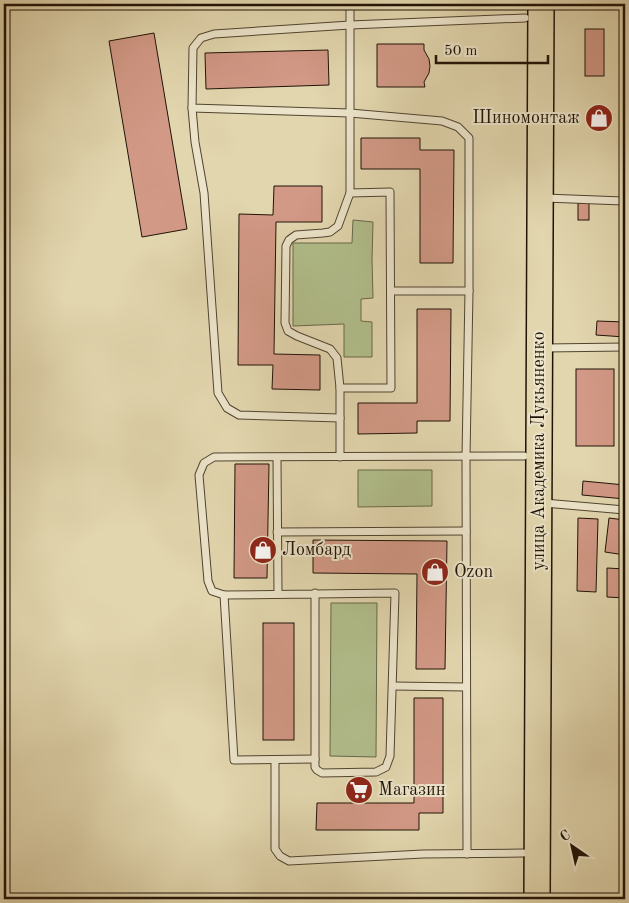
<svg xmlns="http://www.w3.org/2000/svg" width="629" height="903" font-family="'Old Standard TT',serif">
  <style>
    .green { fill: #b1be8c; stroke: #686849 }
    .building { fill: #d29986; stroke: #201306 }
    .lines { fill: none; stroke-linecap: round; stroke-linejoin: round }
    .lane-casing { stroke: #504430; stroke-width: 9 }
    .highway-casing { stroke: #201306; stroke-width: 28 }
    .lane { stroke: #ece4ca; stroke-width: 7 }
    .highway { stroke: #e2d6ae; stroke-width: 25 }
    .labels { text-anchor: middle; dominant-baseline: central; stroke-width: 4; stroke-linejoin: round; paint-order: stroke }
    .poi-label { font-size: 18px; fill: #201306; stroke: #ece4ca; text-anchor: start }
    .street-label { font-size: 18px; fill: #201306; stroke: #ece4ca }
  </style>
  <rect width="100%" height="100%" fill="#e2d6ae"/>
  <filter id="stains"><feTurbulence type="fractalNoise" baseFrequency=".004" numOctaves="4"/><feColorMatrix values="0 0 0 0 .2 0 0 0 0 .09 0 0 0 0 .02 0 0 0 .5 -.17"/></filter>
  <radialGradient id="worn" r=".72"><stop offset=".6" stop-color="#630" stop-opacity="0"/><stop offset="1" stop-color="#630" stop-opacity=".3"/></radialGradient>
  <g class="green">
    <path d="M353,220L373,222L372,260L373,298L361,299V321L372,322V357H344V324L293,326V243H352Z"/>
    <path d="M358,470H432V506L358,507Z"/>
    <path d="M331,603H377L376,757L330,756Z"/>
  </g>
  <g class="building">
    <rect x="585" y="29" width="19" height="47"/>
    <path d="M154,33L187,229L142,237L109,41Z"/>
    <path d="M377,44H424V50L429,59L430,66L429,73L424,82L425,87H377Z"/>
    <path d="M328,50L329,85L206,89L205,53Z"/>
    <path d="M592,114L606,115V122H592Z"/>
    <path d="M361,138H420V150H454L453,263H420V169H361Z"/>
    <path d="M274,186H322V222H276L274,354L320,355V390L272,389L273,365H238L239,214L273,215Z"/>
    <rect x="578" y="203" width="11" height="17"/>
    <path d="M417,309H451L450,421H417V433L358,434V403H417Z"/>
    <path d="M597,321L625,322V337L596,335Z"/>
    <rect x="576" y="369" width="38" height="77"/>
    <path d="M235,464H269L267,578H234Z"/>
    <path d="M583,481L625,485V499L582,495Z"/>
    <path d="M578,518L598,519L596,592L577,591Z"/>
    <path d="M609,518L625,520V555L605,552Z"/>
    <path d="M313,540L447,541L445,669H416L417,574L313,573Z"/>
    <path d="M607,568L625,569V598L607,597Z"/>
    <rect x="263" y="623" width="31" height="117"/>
    <path d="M414,698H443V813H419V830H316L317,803H414Z"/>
  </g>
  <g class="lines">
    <g class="lane-casing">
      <g id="lane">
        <path d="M192,108L195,142L204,193L218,393L227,408L239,415L340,418"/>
        <path d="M545,198L623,201L625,203"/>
        <path d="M391,291H469"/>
        <path d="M545,348L625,347"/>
        <path d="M340,388L337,358L330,349L297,336L288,331L285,323L286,246L289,240L296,235L323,233L330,232L338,226L350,193V4"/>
        <path d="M340,457V388H391L390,192L350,193"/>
        <path d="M277,458L278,593"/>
        <path d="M544,503L625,510"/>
        <path d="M277,532L466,531"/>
        <path d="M315,593V767L317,770L322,773L376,772L386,767L390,756L395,593L224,595L212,591L208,581L199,475L204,463L214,457L524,456"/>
        <path d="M224,595L234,760L315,759"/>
        <path d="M393,686L466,687"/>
        <path d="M275,760V849L280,856L289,861L423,854L523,853"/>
        <path d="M467,854L466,456L469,291V138L458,127L442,121L350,113L192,108L193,48L201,38L214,34L350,25L525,18"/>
      </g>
    </g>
    <g class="highway-casing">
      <path id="highway" d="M537,899L541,4"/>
    </g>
    <use href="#lane" class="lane"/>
    <use href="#highway" class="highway"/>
  </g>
  <defs>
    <g id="shop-disc" transform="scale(1.4375)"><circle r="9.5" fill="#8f2418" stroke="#ece4ca"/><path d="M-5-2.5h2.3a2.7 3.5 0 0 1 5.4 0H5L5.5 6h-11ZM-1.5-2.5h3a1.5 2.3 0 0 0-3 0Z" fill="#fff"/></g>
    <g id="supermarket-disc" transform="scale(1.4375)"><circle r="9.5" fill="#8f2418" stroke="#ece4ca"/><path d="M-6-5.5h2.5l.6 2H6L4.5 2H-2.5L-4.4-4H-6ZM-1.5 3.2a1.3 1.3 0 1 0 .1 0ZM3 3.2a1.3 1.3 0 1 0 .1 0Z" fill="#fff"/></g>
  </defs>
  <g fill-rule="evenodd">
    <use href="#shop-disc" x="599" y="118"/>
    <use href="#shop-disc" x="263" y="550"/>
    <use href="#shop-disc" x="435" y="572"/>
    <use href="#supermarket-disc" x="359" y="790"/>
  </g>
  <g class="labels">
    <g class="poi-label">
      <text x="580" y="118" text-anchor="end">Шиномонтаж</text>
      <text x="282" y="550">Ломбард</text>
      <text x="454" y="572">Ozon</text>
      <text x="378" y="790">Магазин</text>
    </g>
    <g class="street-label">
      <text transform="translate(539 451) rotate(-90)">улица Академика Лукьяненко</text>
    </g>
  </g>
  <rect width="629" height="903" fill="none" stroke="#e2d6ae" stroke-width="20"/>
  <rect x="5" y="5" width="619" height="893" fill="none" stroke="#201306" stroke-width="2.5"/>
  <rect x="10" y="10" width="609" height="883" fill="none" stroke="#201306"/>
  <g transform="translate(572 846) rotate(326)" stroke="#ece4ca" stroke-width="4" paint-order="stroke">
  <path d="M0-4L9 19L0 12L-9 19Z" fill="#201306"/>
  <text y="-8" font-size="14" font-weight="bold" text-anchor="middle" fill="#201306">С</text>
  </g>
  <path d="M436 55v8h112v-8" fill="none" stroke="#201306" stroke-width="2.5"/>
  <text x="444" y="55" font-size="15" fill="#201306" stroke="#ece4ca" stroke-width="4" paint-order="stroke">50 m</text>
  <rect width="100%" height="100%" filter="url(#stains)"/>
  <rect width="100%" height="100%" fill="url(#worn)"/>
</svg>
